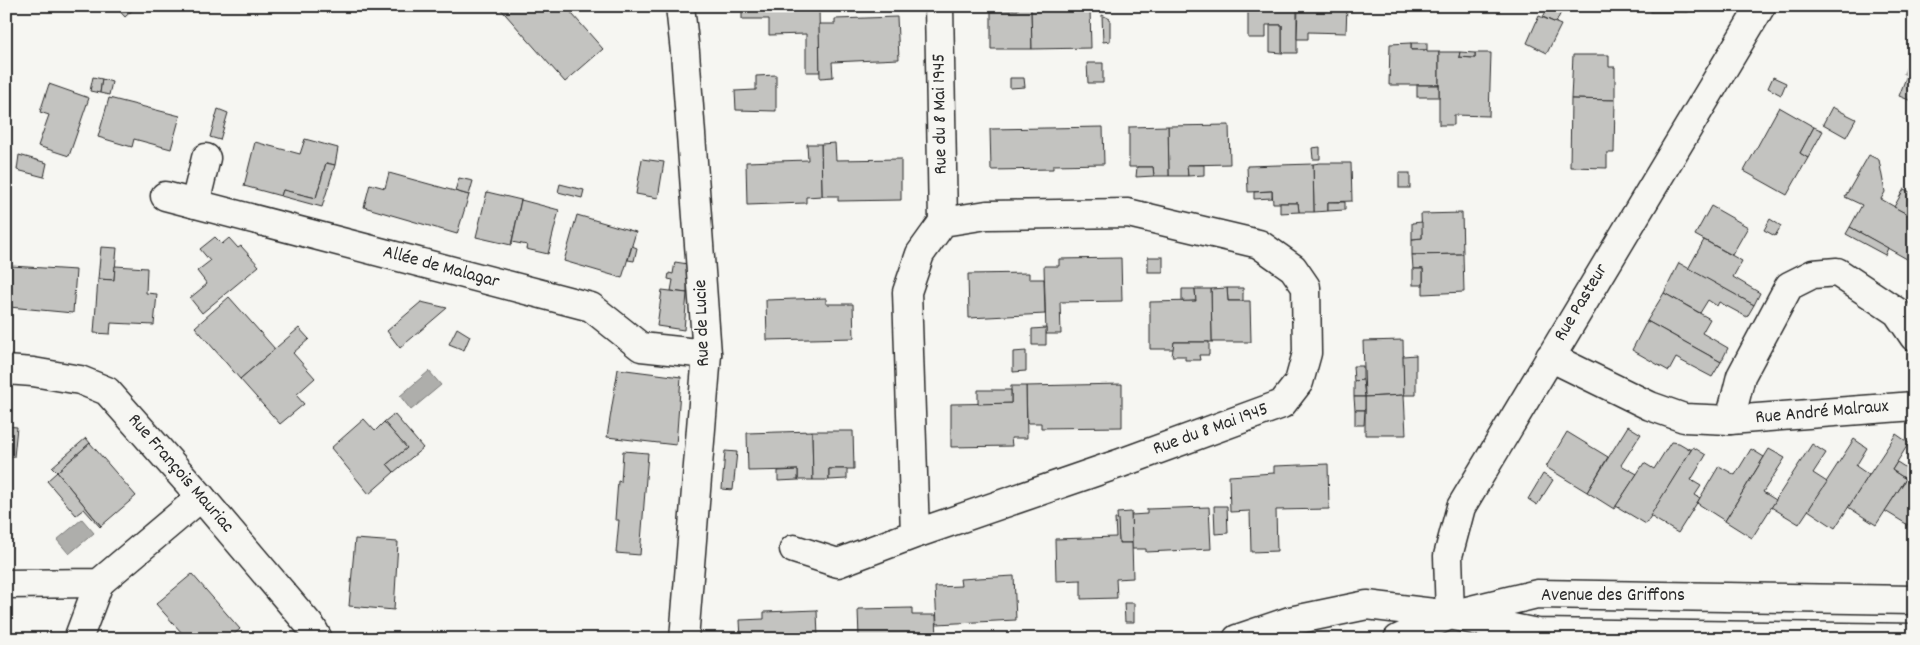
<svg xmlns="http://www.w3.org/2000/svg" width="1920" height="645" font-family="Dekko,sans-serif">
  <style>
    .water { fill: #aeaeab; stroke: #7a7a78 }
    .building { fill: #c3c3c0; stroke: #2b2b2b }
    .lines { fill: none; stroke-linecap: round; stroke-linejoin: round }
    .minor-casing { stroke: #2b2b2b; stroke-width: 31 }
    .tertiary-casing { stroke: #2b2b2b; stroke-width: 31 }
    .minor { stroke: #f6f6f2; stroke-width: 28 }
    .tertiary { stroke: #f6f6f2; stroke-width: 28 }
    .labels { text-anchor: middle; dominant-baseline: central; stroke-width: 4; stroke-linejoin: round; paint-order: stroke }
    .street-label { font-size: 19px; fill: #2b2b2b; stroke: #f6f6f2 }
  </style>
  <rect width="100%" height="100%" fill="#f6f6f2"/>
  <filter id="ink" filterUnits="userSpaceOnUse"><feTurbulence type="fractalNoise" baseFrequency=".02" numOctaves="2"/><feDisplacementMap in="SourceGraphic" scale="10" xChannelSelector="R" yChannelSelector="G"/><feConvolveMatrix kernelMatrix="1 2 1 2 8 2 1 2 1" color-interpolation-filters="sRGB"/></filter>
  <g filter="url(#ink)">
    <g class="water">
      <path d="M429,371L441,385L411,410L400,396Z"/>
      <path d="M82,519L94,533L69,554L57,540Z"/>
    </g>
    <g class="building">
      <path d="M115,6H137L125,17Z"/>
      <path d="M498,6H565L603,49L565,82Z"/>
      <path d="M742,6H819L820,72H806V34L769,35V19H742Z"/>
      <rect x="998" y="6" width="20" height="4"/>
      <path d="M1018,6H1031L1032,49H991V10H1018Z"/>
      <path d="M1031,6H1045V9H1090L1091,48L1032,49Z"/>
      <rect x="1045" y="6" width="19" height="3"/>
      <path d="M1248,6H1297V53H1282V25H1266V38H1248Z"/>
      <path d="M1298,6H1347L1346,33L1308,32V39H1297Z"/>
      <path d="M1549,6L1562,10L1556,23L1543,17Z"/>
      <rect x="1651" y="6" width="37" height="6"/>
      <path d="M1102,15L1110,19V41L1103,42Z"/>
      <path d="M1539,16L1561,25L1547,53L1527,43Z"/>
      <path d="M897,17L899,59L832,62L833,77L820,78L819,24H835V19Z"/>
      <path d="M1270,25H1282V53L1270,52Z"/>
      <rect x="1411" y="43" width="16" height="7"/>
      <path d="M1411,43V50H1427V52H1439V85H1389L1390,44Z"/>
      <path d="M1439,52H1460L1459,57L1475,58V53H1491L1489,116L1454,115V125H1439Z"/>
      <path d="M1460,52L1475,53V58L1459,57Z"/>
      <path d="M1573,55H1609V67H1615V100L1571,99Z"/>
      <path d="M1910,58L1914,59V102L1899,96L1907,75L1904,74Z"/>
      <path d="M1087,63H1103V83H1088Z"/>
      <path d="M776,75V111L736,110L735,91L756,90V76Z"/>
      <path d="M93,77L102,79L100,93L90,91Z"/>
      <path d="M1773,77L1786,83L1781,95L1768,88Z"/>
      <path d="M1010,78H1024L1025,87L1010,88Z"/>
      <path d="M102,79L112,82L109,95L100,93Z"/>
      <path d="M49,84L89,98L69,156L38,146L49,115L40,112Z"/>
      <rect x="1417" y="85" width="22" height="12"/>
      <path d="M109,98L180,116L171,149L134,139L132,147L98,137Z"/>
      <path d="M1571,99L1615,100L1614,153H1607V168L1570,167Z"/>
      <path d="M1779,107L1814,127L1800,153L1808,158L1787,195L1744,171Z"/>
      <path d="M1832,107L1856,119L1846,137L1823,124Z"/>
      <path d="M218,109L228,113L220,140L210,137Z"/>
      <path d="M1229,125L1230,164L1187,165L1188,176H1169L1168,126Z"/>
      <path d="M1168,126L1169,176H1154L1153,167H1129V127Z"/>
      <path d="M1103,127L1104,164L1053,165V169L991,170L990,129Z"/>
      <path d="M1814,127L1823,131L1808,158L1800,153Z"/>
      <path d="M305,139L338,148L335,165L326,163L316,198L283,190L281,196L244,186L255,142L300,154Z"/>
      <path d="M835,143L836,160L901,159V200L838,201V196H822L821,144Z"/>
      <path d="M807,144H821L822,196L806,197V203L747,205L746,162L808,160Z"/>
      <path d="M1320,147V159H1313L1312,148Z"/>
      <path d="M19,155L47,163L44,177L17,170Z"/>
      <path d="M1869,155L1879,160L1885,192L1881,199L1914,218V263L1850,227L1862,205L1845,197Z"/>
      <path d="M642,159L664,162L658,198L636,194Z"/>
      <path d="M326,163L335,165L322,207L281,196L283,190L316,198Z"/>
      <path d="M1320,163H1351L1352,201L1328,202V211L1314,212L1313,164Z"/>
      <path d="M1313,164L1314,212H1299L1298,203H1273L1272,191L1248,192L1247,166Z"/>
      <path d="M1187,165H1204V175L1188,176Z"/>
      <path d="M1137,167H1153L1154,176L1136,177Z"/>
      <path d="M389,173L469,195L457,234L364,207L370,184L385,188Z"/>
      <rect x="1399" y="173" width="11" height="15"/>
      <path d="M459,178L473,181L469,195L455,191Z"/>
      <path d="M560,184L584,190L582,198L558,192Z"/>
      <path d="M1904,189L1914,194V210L1911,216L1894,207Z"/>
      <path d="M1272,191V198L1254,199V192Z"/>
      <path d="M487,192L521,200L511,245L476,237Z"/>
      <path d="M521,200L559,210L548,254L526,249L527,245L512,242Z"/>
      <path d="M1328,202H1345V210L1328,211Z"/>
      <path d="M1280,203H1298L1299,212L1280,213Z"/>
      <path d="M1711,206L1748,227L1732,255L1695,235Z"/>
      <path d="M1462,213L1463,254L1412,255V239L1422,238L1421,214Z"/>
      <path d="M577,215L636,232L622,278L564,261Z"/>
      <path d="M1770,219L1781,226L1775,236L1764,230Z"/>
      <path d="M1422,222V238L1412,239V223Z"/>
      <path d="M1850,227L1888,248L1885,255L1846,234Z"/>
      <path d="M215,237L222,244L229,238L238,248L241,246L259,266L202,313L190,298L207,284L197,271L210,261L200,249Z"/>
      <path d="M1704,240L1742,261L1733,277L1760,293L1754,305L1688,269Z"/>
      <path d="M632,246L637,248L634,261L628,260Z"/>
      <path d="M101,247L117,248L114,280L98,279Z"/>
      <path d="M1463,254L1464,292L1423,294V269H1413L1412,255Z"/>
      <rect x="1148" y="257" width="15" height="15"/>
      <path d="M1121,258L1122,301L1060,302L1061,334H1046L1044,266H1059V259Z"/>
      <path d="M675,262L688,264L687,293L671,291L673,280L668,279L669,273L673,274Z"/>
      <path d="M1679,263L1754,305L1747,317L1719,302L1717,306L1708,300L1700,313L1664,293Z"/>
      <path d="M11,266L76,270L73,313L9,307Z"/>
      <path d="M115,266L147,268L146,293L157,294L154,325L111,323L110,334L94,333L98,279L114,280Z"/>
      <rect x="1413" y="269" width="10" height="16"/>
      <path d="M1029,273V279H1044L1045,314L969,318L968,274Z"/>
      <path d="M1227,288H1243V301H1228Z"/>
      <path d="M1227,288L1228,301H1250L1251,342H1212L1211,289Z"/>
      <path d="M1182,289H1195L1196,301L1182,302Z"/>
      <path d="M1195,289H1211L1212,342H1174V349H1150V302L1196,301Z"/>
      <path d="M662,290L687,293L684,330L657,326Z"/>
      <path d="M1664,293L1710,319L1702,333L1728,348L1721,362L1647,321Z"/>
      <path d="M229,297L275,349L240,379L195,327Z"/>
      <path d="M826,298V304H853L854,338L767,340L766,300Z"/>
      <path d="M421,302L447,308L400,348L387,331Z"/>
      <path d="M1647,321L1721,362L1712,377L1676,358L1669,371L1632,350Z"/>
      <path d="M299,328L309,339L293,353L315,378L296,395L304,404L280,424L240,379Z"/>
      <path d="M457,328L470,336L464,350L449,344Z"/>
      <path d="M1046,328V345H1032V329Z"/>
      <path d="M1403,340L1404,395L1365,397L1363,341Z"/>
      <path d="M1174,342H1209V355H1199L1200,360H1185V356H1172Z"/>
      <path d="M1026,351V371L1013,372V352Z"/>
      <path d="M1416,355V395H1404L1403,356Z"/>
      <path d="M1353,366H1363V380L1354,381Z"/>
      <path d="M618,369L681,377L676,445L607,437Z"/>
      <path d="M1363,380L1365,397H1354V381Z"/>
      <path d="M1122,384V427L1041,428V423H1027L1026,386Z"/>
      <path d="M1011,386H1026L1027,438H1011L1012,446L951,447V404L1011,403Z"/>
      <path d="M978,390H1011V403L978,404Z"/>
      <path d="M1404,395L1406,435H1365V397Z"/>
      <path d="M1354,397H1365V410H1355Z"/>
      <path d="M1355,410H1365L1364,425H1355Z"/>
      <path d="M394,414L423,448L394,472L387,464L407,448L384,422Z"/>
      <path d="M364,419L375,431L384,422L407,448L387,464L394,472L369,494L331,448Z"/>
      <path d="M6,426L17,427L14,457H6Z"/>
      <path d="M1628,426L1641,434L1621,465L1637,474L1614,509L1587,492Z"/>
      <path d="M812,431L813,480H798V470L748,471L747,433Z"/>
      <path d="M812,431H853L854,469H829V480H813Z"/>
      <path d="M1567,432L1608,457L1587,492L1546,467Z"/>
      <path d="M1896,434L1909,443L1892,470L1906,479L1876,525L1848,507Z"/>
      <path d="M86,438L90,443L57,472L52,467Z"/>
      <path d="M1854,439L1867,448L1856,466L1869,475L1835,528L1808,510Z"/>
      <path d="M1671,442L1679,443L1691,450L1646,524L1616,506L1644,463L1654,469Z"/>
      <path d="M90,443L136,496L101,526L57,472Z"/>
      <path d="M1812,444L1826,453L1813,473L1827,482L1799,524L1771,507Z"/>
      <path d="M1693,447L1706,455L1691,480L1701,486L1695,495L1700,498L1678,533L1650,516Z"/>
      <path d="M1751,449L1764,457L1725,521L1697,503L1719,466L1735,475Z"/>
      <path d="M1769,449L1785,458L1763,492L1776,500L1752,538L1725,521Z"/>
      <path d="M623,451L648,453L640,555L616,553L619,520H615L618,481L621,482Z"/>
      <path d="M725,451L737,452L733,490L722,489Z"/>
      <path d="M1897,462L1911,471L1906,479L1892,470Z"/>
      <path d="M1328,464L1329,509L1276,510L1277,551L1251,552L1250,511L1230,512L1229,476L1274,473V466Z"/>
      <path d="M1914,467V528H1913L1885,511Z"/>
      <path d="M829,469H847V479L829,480Z"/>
      <path d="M798,470V480L778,481V471Z"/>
      <path d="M57,472L101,526L100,527L84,509L76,515L47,481Z"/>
      <path d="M1543,474L1553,480L1537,505L1528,499Z"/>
      <path d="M1214,506H1227L1228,533L1215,534Z"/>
      <path d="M1209,507L1211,549L1146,552V549H1132L1131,515L1147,514V509Z"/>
      <path d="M1131,512L1132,543H1119L1117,513Z"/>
      <path d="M1115,519H1118L1119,543H1132L1133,578L1116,579L1117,598L1081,599V580L1056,581L1055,539L1116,537Z"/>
      <path d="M355,539L398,542L394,610L349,606Z"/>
      <path d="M192,574L240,629L229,639H175L182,633L156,604Z"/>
      <path d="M1014,576L1016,620L937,624L935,587L961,586L960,579Z"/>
      <path d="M1124,603H1134V622H1125Z"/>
      <path d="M912,608V615H936L937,639H859L858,609Z"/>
      <path d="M817,610L818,639H741L740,620L764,619V612Z"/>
    </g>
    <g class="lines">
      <g class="minor-casing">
        <g id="minor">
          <path d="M680,6L685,52L707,354L684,639"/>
          <path d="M939,6L943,222"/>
          <path d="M165,196L591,307L641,347L707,354"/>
          <path d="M195,204L206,158"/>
          <path d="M1550,357L1650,406L1684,418L1730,420L1914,406"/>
          <path d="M6,370L33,372L80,380L107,391L201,497L312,628L318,639"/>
          <path d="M1730,420L1741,376L1789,286L1813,274L1837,272L1897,312L1914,337"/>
          <path d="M794,549L838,563L915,534L1121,463L1282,404L1299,382L1307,353L1306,287L1293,268L1259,244L1128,213L987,215L943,222L920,254L907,292L915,534"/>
          <path d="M6,584L99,583L201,497"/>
          <path d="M1450,615L1448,556L1461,507L1761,6"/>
          <path d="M78,639L99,583"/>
        </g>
      </g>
      <g class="tertiary-casing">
        <g id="tertiary">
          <path d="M1237,639L1290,621L1367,605L1450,615L1537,633L1914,638"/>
          <path d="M1398,639L1450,615L1537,594L1914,600"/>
        </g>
      </g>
      <use href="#minor" class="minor"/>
      <use href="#tertiary" class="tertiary"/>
    </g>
  </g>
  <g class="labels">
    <g class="street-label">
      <text transform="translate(941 114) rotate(-91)">Rue du 8 Mai 1945</text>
      <text transform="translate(441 268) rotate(15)">Allée de Malagar</text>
      <text transform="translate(1582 303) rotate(-59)">Rue Pasteur</text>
      <text transform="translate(703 323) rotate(-92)">Rue de Lucie</text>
      <text transform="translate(1822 413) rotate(-5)">Rue André Malraux</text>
      <text transform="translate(1211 430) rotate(-20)">Rue du 8 Mai 1945</text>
      <text transform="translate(180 474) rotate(49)">Rue François Mauriac</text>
      <text x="1613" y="596">Avenue des Griffons</text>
    </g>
  </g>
  <rect width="1920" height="645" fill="none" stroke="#f6f6f2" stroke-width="25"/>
  <rect x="12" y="12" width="1895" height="620" fill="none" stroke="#2b2b2b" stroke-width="2" filter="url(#ink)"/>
</svg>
